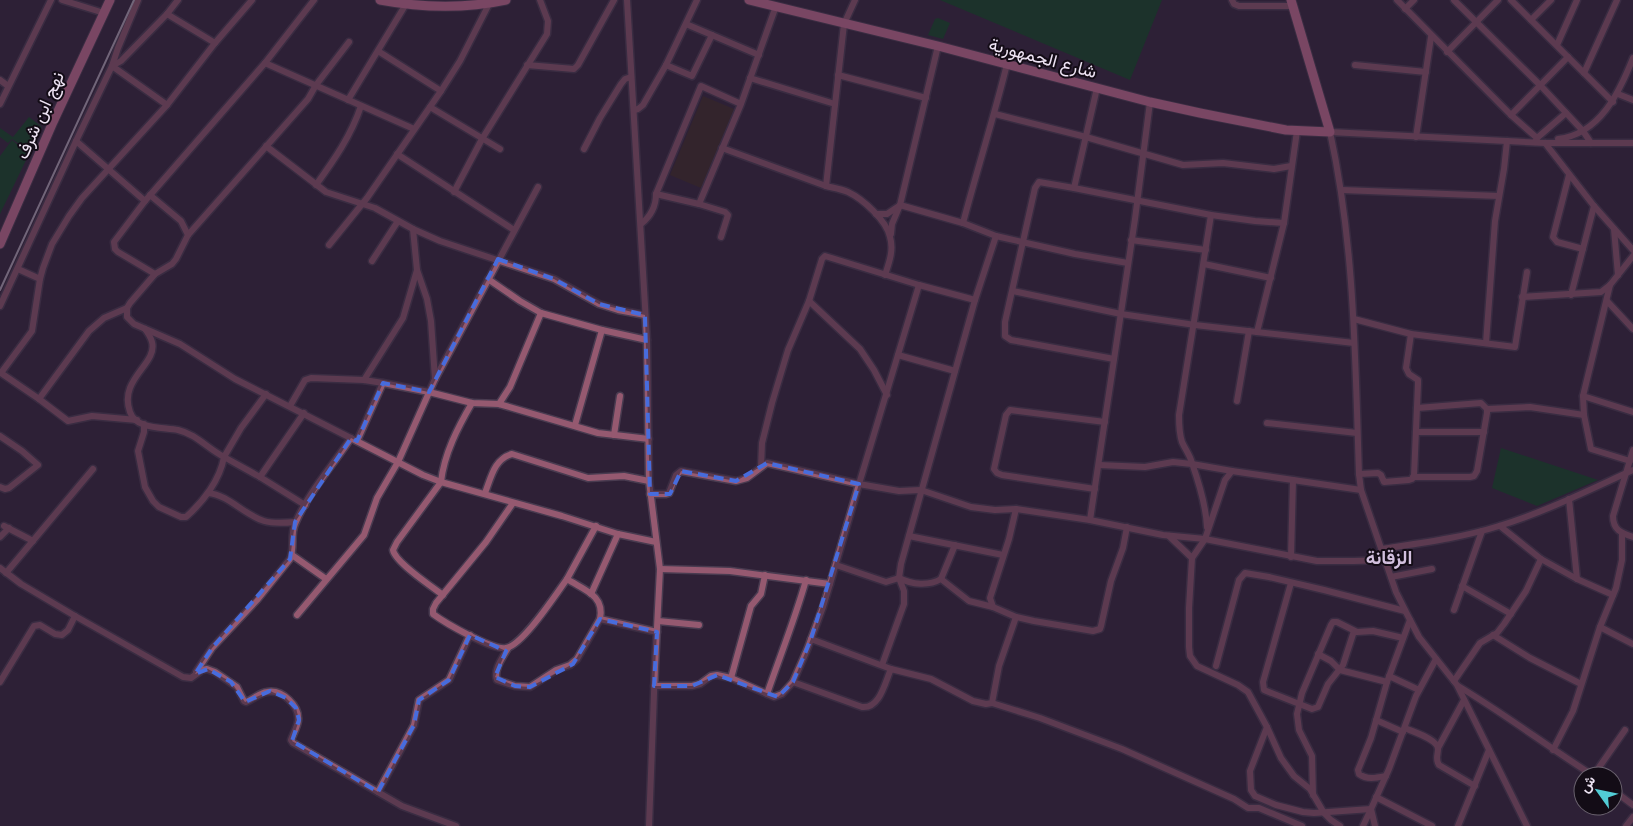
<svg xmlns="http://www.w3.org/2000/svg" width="1633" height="826" font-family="'Golos Text',Vazirmatn,sans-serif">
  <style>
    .education { fill: #3a2920 }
    .green { fill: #07471e }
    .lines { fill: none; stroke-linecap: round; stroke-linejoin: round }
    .minor-casing { stroke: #493b50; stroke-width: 9 }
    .secondary-casing { stroke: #493b50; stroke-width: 11 }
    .minor { stroke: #955970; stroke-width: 6 }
    .secondary { stroke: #d4749a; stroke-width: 9 }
    .rail { stroke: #c3b8c9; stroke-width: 2 }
    .marked { fill: none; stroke: #476cdd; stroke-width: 4; stroke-dasharray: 10 6; stroke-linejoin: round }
    .labels { text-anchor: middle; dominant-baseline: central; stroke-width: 4; stroke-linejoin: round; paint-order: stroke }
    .street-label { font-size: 18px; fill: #ede3f3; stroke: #130c16 }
    .neighbourhood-label { font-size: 19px; font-weight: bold; fill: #d2c0de; stroke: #130c16 }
  </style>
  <rect width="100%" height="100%" fill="#2e2036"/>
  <path class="education" d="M703,96L734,109L701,188L670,175Z"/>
  <g class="green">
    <path d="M940,0H1162L1130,80Z"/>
    <path d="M938,18L950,23L943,39L928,35L935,19Z"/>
    <path d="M29,117L42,127L30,152L12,139L8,143L0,137V128L13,137Z"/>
    <path d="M12,140L29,154L0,214V156Z"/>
    <path d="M1501,448L1598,480L1537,506L1492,488Z"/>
  </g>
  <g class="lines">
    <g class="minor-casing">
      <g id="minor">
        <path d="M62,0L104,13"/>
        <path d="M138,0L118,48L112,66L167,105"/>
        <path d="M627,0L647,340L649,481L660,569L655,667L649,826"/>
        <path d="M1232,0L1234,4L1239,6H1292"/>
        <path d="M1397,0L1511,115L1537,138L1535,142"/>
        <path d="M1454,0L1541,86L1583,131L1591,143"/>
        <path d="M1511,0L1613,102"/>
        <path d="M1405,9L1414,0"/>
        <path d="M167,14L215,43"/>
        <path d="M1531,20L1551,0"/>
        <path d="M686,24L759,55"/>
        <path d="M349,42L316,85L308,99L188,235L176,259L172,264L155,274L130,303L127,308V317L134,324L180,344L235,379L423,475L441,482L562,516L618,534L656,542"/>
        <path d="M1557,45L1577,0"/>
        <path d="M938,46L900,205L963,223L996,236L1075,254L1128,263"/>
        <path d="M378,51L441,91"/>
        <path d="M1447,52L1498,0"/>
        <path d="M265,63L414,129"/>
        <path d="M527,65L574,69L578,65L614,0"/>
        <path d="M666,65L692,76L712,35"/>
        <path d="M1355,65L1426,72"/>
        <path d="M1584,73L1617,0"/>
        <path d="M838,75L926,98"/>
        <path d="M750,78L835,104"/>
        <path d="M0,80L8,86"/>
        <path d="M1618,94L1633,100"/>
        <path d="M348,100L406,4"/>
        <path d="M0,104L51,0"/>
        <path d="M741,104L701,86L656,194L699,204L741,104L776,6"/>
        <path d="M430,107L500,149"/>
        <path d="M634,110L638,109L643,105L666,65L697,0"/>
        <path d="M995,114L1086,137L1183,165L1223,163L1274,169L1291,166"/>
        <path d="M1511,115L1568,57"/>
        <path d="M1416,137L1431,37"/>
        <path d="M1537,138L1566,113"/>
        <path d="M1558,139C1600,134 1619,93 1633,58"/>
        <path d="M76,141L145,201"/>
        <path d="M1545,143L1594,206L1633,250"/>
        <path d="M266,146L326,192L375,208L413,229L440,241L554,279L599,304L618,310L645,315"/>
        <path d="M722,148L826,186C834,188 841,189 848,192C863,199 887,221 890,237C894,250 889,263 885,275"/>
        <path d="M584,149L600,118L621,84L625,79L631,77"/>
        <path d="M397,154L514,230"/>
        <path d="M1569,175L1553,237L1557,242L1583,249"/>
        <path d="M316,185C334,160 351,136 361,106"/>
        <path d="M826,186L844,24L855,0"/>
        <path d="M1074,188L1097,88"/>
        <path d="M1342,190L1499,196"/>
        <path d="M454,192L482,139L547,34L548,21L540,0"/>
        <path d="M150,195L181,221L188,235"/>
        <path d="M699,204L725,212L728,215L721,237"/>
        <path d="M876,214H887L899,206"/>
        <path d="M963,223C977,170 994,117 1007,64"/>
        <path d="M641,224C651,216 656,207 656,194"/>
        <path d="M1614,229L1618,275"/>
        <path d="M891,234L892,224L900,205"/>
        <path d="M1131,240L1206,250"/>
        <path d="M329,245L367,198L441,91L460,61L489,4"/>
        <path d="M372,261L398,221"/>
        <path d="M1204,264L1271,278"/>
        <path d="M18,269L40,279"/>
        <path d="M417,270L427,299L431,321L435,379"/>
        <path d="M155,274L118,252L115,249L114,242L145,201L265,63L314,0"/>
        <path d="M488,279L520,301L541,313L602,330L647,340"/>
        <path d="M919,285L859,484L899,491L921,490L971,507L995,510L1016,509L1090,520L1163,535L1205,539L1317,561H1354L1385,560"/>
        <path d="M1610,285L1583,396L1584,415L1591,449L1630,461"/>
        <path d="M1013,291L1121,314L1195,325L1354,343"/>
        <path d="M1571,295L1594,206"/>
        <path d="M1522,297L1601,292L1610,285L1633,256"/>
        <path d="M809,301L860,349L874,370L887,395"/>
        <path d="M1607,301L1633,329"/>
        <path d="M0,306L76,141L112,66L121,61L167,14L178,0"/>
        <path d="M1354,319L1411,334L1515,347L1527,272"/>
        <path d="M1257,332L1284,223L1297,131"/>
        <path d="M1486,343L1495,221L1504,169L1507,141"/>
        <path d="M898,355L955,371"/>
        <path d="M1114,359L1011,340L1005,336V322L1035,188L1039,182L1074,188L1211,215L1255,221L1284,223"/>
        <path d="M364,380L403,318L417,270L413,229"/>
        <path d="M266,394L241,428L224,457L260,477L305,505"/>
        <path d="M1583,396L1633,412"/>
        <path d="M39,399L89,331L104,318L127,308"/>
        <path d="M1237,401L1249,331"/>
        <path d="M499,404L510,387L541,313"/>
        <path d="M290,406L305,380L311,378L364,380L383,383L429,392L472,403L499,404L598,433L649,439"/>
        <path d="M1487,409L1530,407L1584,415"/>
        <path d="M137,420L92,416L68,421L39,399L1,373L32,331L40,279L43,268L52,244L69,216L82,198L167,105L215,43L252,0"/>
        <path d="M1267,423L1357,433"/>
        <path d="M144,424V432L138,451L145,487L153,501L159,507L181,517H186C203,502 220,480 224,457C208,449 196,434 178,430C164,427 136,430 130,412C118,379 158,364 152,342C151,338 148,333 145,329"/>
        <path d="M575,425L602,330"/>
        <path d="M1416,432H1484"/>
        <path d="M614,435L620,396"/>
        <path d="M0,436L22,451L38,465L9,488L5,489L0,487"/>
        <path d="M357,441L383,383"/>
        <path d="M1633,450L1613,516C1613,530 1621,533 1633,537"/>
        <path d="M1099,465L1145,467L1173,462L1192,464L1232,471"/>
        <path d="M761,467L762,443L772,403L788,350L809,301L822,259L825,256L919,285L975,300"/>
        <path d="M1359,474L1378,473L1381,475L1384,482L1409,480L1412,479L1414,476L1418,384V380L1409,374L1406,368L1411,334"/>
        <path d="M260,477L304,413"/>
        <path d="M1413,477H1470L1474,476L1477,471L1487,413V409L1481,403L1417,408"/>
        <path d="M1095,489L1002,475L997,473L994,469L1006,415L1010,410L1105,422"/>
        <path d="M208,493C229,495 244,515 264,521C274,524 285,523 295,522"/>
        <path d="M485,493C491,478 494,459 512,454L588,478L624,476L649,481"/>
        <path d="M650,494H666L669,493L676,475L681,471L736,481L747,478L767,463L859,484L830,584L730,571L660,569"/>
        <path d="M1569,499L1577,579"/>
        <path d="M513,503L486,542L436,603L433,609V614C445,623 494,651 506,648C523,645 556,594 567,579"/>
        <path d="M1016,509L1009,539L990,598L993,607L1016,617L1034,621L1093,631L1100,629L1101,626L1111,581L1123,548L1127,527"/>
        <path d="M1090,520L1135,219L1150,102"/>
        <path d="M4,526L33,541"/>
        <path d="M596,526L567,579C584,590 605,595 600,619L657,632"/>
        <path d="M1500,526L1541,559L1577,579L1613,595"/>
        <path d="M1207,527C1206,505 1199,483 1192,463C1190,455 1185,449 1182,442C1179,433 1179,424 1179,415L1211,215"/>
        <path d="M909,536L1003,555"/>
        <path d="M1169,536L1192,558"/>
        <path d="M0,537L9,528"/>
        <path d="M1382,549C1421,543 1461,538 1499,526C1545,512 1589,490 1633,470"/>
        <path d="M292,555L326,579"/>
        <path d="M1291,557L1293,480"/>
        <path d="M836,565L886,582L899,578C912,585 929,586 941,579L969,601L993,607"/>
        <path d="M0,568L21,584L75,616L183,677L191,678L202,670L207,669L215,672L237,687L244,701L246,702C254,699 259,693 267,692C282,689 300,706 298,721C297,728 293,734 291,740L293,743L402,806L456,826"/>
        <path d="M6,573L93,469"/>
        <path d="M1391,577L1432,569"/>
        <path d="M941,579L955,545"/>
        <path d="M1291,583L1263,682L1264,690L1312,709L1318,707L1328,684L1343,665L1354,631"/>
        <path d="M1462,586L1511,614"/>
        <path d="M591,594L618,534"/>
        <path d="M443,595C432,587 395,562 393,550L397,542L441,482C444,454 458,427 472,403"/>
        <path d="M1454,610L1482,531"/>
        <path d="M297,615L364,535L377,498L398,462L435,379L538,187"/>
        <path d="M658,621L699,625"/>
        <path d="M1600,627L1633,644"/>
        <path d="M1493,635L1530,658L1581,684"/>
        <path d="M811,639L891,669L931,679L973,701L986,704L992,703L999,666L1016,617"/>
        <path d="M508,648C503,657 493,670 497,680L515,686L530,687L556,670L570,665L577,659L600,619"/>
        <path d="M1318,654L1331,661L1340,670L1387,682"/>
        <path d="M882,665L904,604V591L899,578L901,564L975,300L996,236"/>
        <path d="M1216,666L1239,580L1245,573L1269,577L1324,590L1405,611"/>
        <path d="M196,672L212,648L257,600L290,559C295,548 290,535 295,524C307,494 333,465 351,438"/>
        <path d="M1389,676L1419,690"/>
        <path d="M731,678L751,606L761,594L765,575"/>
        <path d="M1454,681L1480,643L1497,633L1504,624L1526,591L1541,559"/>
        <path d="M0,682L34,626L40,625L55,634L62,635L68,630L75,616"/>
        <path d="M793,682L862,707C880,709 885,682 891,669"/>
        <path d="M654,686H692L700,684L711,676L717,675L731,678L774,697L782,694L793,682L807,650L823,607L830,584"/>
        <path d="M1458,686C1505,714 1548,747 1594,776"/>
        <path d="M767,694C780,656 795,619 806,580"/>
        <path d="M992,703L1040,718L1122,749L1234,799L1248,808H1259L1302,826"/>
        <path d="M1376,720L1403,732"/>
        <path d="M1267,727L1250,771L1251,790L1255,796L1276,805L1303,812L1314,813L1371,809"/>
        <path d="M1405,728C1413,732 1438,739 1438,749C1438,755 1435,759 1439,765L1475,786"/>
        <path d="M1438,748L1464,700"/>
        <path d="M1553,750L1573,711L1600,627L1616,588L1622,560V533"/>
        <path d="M1386,776C1376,778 1367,780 1359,774L1358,770L1371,738L1387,682L1410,620"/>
        <path d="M1593,776L1625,730"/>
        <path d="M1613,790L1633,805"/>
        <path d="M378,792L414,725L419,700L449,680L470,635"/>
        <path d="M1313,795L1312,756L1299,730L1297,714L1302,693L1331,625L1333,622H1337L1357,632L1373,631L1403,638"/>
        <path d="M1376,797L1432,826"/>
        <path d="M1340,826L1331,820L1324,813L1310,789L1294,776L1281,758L1267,727L1248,692L1238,685L1197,666L1190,656L1189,647V608L1192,558L1205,539L1225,480L1232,471L1361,490"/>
        <path d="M1363,826L1371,809"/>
        <path d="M1375,826L1371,809L1389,769L1416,696L1436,659"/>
        <path d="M1458,826L1489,750"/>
        <path d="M1527,826L1457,685L1419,637L1408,616L1396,592L1361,490L1359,474C1355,358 1355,247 1330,132L1545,143H1633"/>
        <path d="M1626,826L1633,817"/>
      </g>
    </g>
    <g class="secondary-casing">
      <g id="secondary">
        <path d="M380,0C423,8 464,9 506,0"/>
        <path d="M749,0L938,46L1150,102L1200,113L1286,130L1330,132L1291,0"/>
        <path d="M0,244L53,122L110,0"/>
      </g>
    </g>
    <use href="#minor" class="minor"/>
    <use href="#secondary" class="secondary"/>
    <path class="rail" d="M0,290L134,0"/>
  </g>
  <path d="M0 0H1633V826H0ZM498,259L554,279L599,304L645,315L650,494H670L681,471L736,481L767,463L859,484L811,639L793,682L778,697L717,675L692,686H654L657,632L600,619L573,664L530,687L515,686L495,677L506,651L470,635L449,680L419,700L414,725L378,792L292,741L299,720L296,708L286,698L270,691L245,702L231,682L208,669L195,674L212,648L290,559L295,522L351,438L357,441L383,383L429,392Z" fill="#2e2036" fill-opacity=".55" fill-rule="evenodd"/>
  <path class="marked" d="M498,259L554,279L599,304L645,315L650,494H670L681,471L736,481L767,463L859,484L811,639L793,682L778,697L717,675L692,686H654L657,632L600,619L573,664L530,687L515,686L495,677L506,651L470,635L449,680L419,700L414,725L378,792L292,741L299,720L296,708L286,698L270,691L245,702L231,682L208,669L195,674L212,648L290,559L295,522L351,438L357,441L383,383L429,392Z"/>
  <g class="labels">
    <g class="street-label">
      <text transform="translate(1043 57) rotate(15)">شارع الجمهورية</text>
      <text transform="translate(39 115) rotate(-66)">نهج ابن شرف</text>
    </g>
    <g class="neighbourhood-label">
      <text x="1389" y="556">الزقانة</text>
    </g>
  </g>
  <g transform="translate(1598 791) rotate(303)"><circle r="24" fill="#130c16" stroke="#6a626e"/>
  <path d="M0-4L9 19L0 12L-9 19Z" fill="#52ccd5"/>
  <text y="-8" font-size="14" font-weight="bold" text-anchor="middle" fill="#ede3f3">ش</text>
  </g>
</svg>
